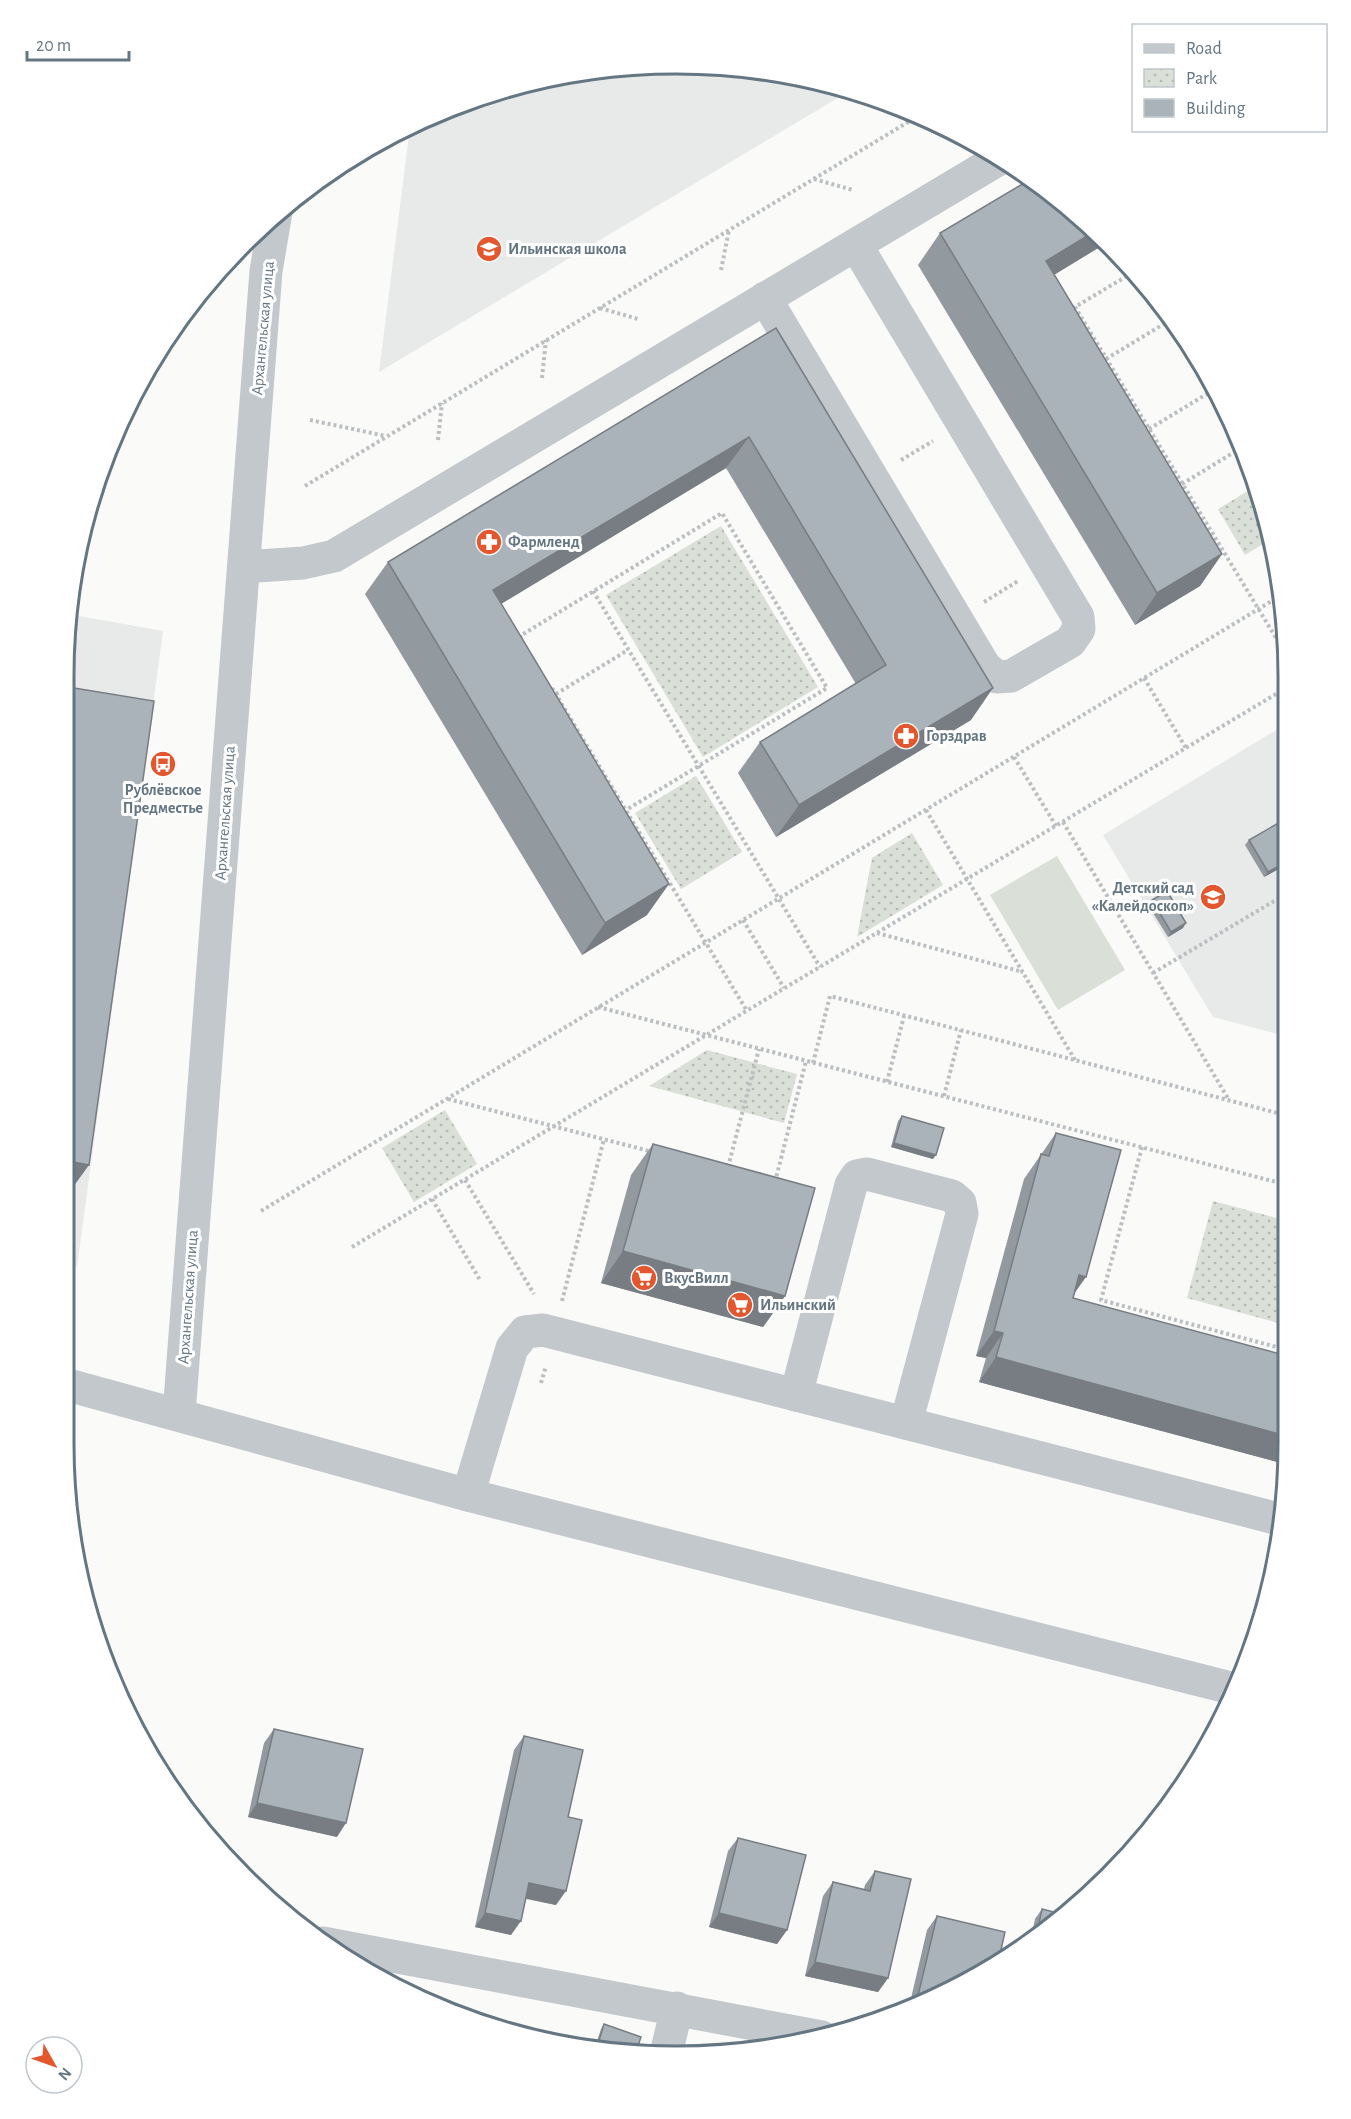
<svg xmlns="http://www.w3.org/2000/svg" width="1351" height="2119" font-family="'Alegreya Sans',sans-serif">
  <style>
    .built { fill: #e8e9e9 }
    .park { fill: url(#park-dots) }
    .pitch { fill: #dadfd7 }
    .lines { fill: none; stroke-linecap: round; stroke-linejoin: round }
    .path { stroke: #bbbfc2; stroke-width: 4; stroke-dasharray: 3 3; stroke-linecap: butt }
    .minor { stroke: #c3c8cc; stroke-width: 33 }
    .wall { fill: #929a9f }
    .shaded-wall { fill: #777d82 }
    .building { fill: #aab3b9; stroke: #777d82; stroke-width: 1.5 }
    .labels { text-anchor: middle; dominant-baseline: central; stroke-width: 6; stroke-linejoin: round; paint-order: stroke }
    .poi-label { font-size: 16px; font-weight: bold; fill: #657683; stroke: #fff; text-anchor: start }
    .street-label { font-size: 16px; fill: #657683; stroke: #fff }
    .rim { fill: none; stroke: #657683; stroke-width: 3 }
  </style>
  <defs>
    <pattern id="park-dots" width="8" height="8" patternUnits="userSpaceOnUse" patternTransform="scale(1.5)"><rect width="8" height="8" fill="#dadfd7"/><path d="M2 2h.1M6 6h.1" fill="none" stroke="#b4b9b4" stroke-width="1.8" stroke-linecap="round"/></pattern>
  </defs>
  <rect width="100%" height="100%" fill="#fafaf8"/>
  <g class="built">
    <path d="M716,64L834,84L851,90L379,372L410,127L479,95L596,68Z"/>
    <path d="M68,614L163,631L77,1267L68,1265Z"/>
    <path d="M1286,724L1285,1036L1213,1017L1103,835Z"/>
  </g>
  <g class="park">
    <path d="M1256,486L1267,517L1271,539L1245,555L1218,509Z"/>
    <path d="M721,526L818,687L703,757L606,595Z"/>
    <path d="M696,776L742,852L681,889L635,813Z"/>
    <path d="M912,833L943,885L857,937L872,858Z"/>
    <path d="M707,1050L797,1074L784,1123L649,1086Z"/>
    <path d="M445,1110L477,1164L414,1202L382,1148Z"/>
    <path d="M1213,1201L1284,1220V1302L1278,1323L1187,1298Z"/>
  </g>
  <path class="pitch" d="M1057,856L1125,970L1058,1010L990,895Z"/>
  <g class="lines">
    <g class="path">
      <path d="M814,179L853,190"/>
      <path d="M721,270L729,230"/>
      <path d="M1132,273L1075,307L1287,656"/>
      <path d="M600,308L638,319"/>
      <path d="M1106,359L1172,319"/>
      <path d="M542,378L546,340"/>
      <path d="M310,420L386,436"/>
      <path d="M1149,429L1215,389"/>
      <path d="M438,440L442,403"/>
      <path d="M901,460L933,441"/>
      <path d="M1182,484L1241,448"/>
      <path d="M305,486L918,116"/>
      <path d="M593,591L820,967"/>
      <path d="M984,602L1018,581"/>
      <path d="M521,638L520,636L722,513L827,688L626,810"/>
      <path d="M1144,678L1186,748"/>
      <path d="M552,688L747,1011"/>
      <path d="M556,694L628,650"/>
      <path d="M1014,757L1056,826"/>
      <path d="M926,810L1075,1060"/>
      <path d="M1063,822L1229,1100"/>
      <path d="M743,920L784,988"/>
      <path d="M877,933L1023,972"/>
      <path d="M1153,973L1286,894"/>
      <path d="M598,1007L1284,1184"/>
      <path d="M813,1063L830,996L1285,1115"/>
      <path d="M887,1082L904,1016"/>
      <path d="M944,1096L961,1030"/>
      <path d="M448,1099L653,1152"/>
      <path d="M1142,1147L1101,1300L1284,1349"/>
      <path d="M728,1167L759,1049"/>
      <path d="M465,1180L534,1294"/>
      <path d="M775,1182L806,1061"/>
      <path d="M432,1199L480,1280"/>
      <path d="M261,1211L1280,596"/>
      <path d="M352,1247L1286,688"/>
      <path d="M562,1301L604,1139"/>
      <path d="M541,1383L546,1366"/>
    </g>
    <g class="minor">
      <path d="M765,298L985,667L997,677L1011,676L1070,642L1079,629L1078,617L856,245"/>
      <path d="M244,567L303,563L334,556L999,159"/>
      <path d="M68,1385L468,1495L1235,1689"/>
      <path d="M796,1395L851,1185L857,1176L867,1174L952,1196L960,1203L962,1214L906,1423"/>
      <path d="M179,1414L266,271L276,212"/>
      <path d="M468,1495L512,1348L525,1332L543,1330L1283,1520"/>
      <path d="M323,1943L822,2037"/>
      <path d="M666,2054L677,2008"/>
    </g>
  </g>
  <g class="wall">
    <path d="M1049,190L1103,245L1054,275L1222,554L1200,586L1135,625L918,265L940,233Z"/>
    <path d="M776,328L971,720L776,837L738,773L760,742L856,684L726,468L501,604L647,915L582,955L365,594L388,562Z"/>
    <path d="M1249,840L1286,865L1264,877L1245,845Z"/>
    <path d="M1152,900L1183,928L1168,937L1148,905Z"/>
    <path d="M902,1116L933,1159L891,1147L898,1121Z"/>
    <path d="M1056,1133L1075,1293L1073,1298L1284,1355L1283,1460L1281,1463L979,1382L986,1358L976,1356L1024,1179Z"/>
    <path d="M653,1144L785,1296L763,1327L601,1283L631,1175Z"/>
    <path d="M274,1729L337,1837L248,1817L264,1743Z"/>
    <path d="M524,1736L568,1817L556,1905L526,1899L511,1935L475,1927L514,1750Z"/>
    <path d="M738,1838L787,1930L777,1944L709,1927L728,1851Z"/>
    <path d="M875,1871L888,1978L878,1992L805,1976L823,1896L833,1882L864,1889L865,1885Z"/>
    <path d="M1042,1909L1066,1915L1030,1942L1035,1919Z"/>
    <path d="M937,1916L946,1993L909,2007L927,1930Z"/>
    <path d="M604,2024L635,2055L595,2047L601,2029Z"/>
  </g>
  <g class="shaded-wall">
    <path d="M1092,233L1103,245L1024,293L1046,261Z"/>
    <path d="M749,437L726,468L471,622L493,590Z"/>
    <path d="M1222,554L1200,586L1135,625L1157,593Z"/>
    <path d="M993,688L971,720L776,837L799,805Z"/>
    <path d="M1286,862V865L1264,877L1268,872Z"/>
    <path d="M669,884L647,915L582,955L605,923Z"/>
    <path d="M1186,923L1183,928L1168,937L1171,932Z"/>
    <path d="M894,1143L936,1155L933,1159L891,1147Z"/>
    <path d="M68,1161L89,1165L71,1190L68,1189Z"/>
    <path d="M623,1251L785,1296L763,1327L601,1283Z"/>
    <path d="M1079,1275L1086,1277L1069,1301Z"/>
    <path d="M994,1331L1003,1333L986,1358L976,1356Z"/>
    <path d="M996,1357L1283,1435V1460L1281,1463L979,1382Z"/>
    <path d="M257,1803L346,1823L337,1837L248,1817Z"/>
    <path d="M529,1883L566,1891L556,1905L520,1897Z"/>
    <path d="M485,1913L521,1921L511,1935L475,1927Z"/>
    <path d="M719,1913L787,1930L777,1944L709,1927Z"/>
    <path d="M815,1962L888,1978L878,1992L805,1976Z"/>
  </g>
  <g class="building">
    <path d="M1031,179L1049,190L1092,233L1046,261L1222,554L1157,593L940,233Z"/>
    <path d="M776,328L993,688L799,805L760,742L886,665L749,437L493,590L669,884L605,923L388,562Z"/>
    <path d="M68,687L154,701L89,1165L68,1161Z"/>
    <path d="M1282,821L1286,828V862L1268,872L1249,840Z"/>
    <path d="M1167,891L1186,923L1171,932L1152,900Z"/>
    <path d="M902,1116L944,1128L936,1155L894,1143Z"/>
    <path d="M1056,1133L1121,1150L1086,1277L1079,1275L1073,1298L1284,1355L1283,1435L996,1357L1003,1333L994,1331L1041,1154L1049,1156Z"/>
    <path d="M653,1144L815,1188L785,1296L623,1251Z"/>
    <path d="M274,1729L363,1749L346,1823L257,1803Z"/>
    <path d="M524,1736L583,1750L568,1817L582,1820L566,1891L529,1883L521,1921L485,1913Z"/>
    <path d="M738,1838L806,1855L787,1930L719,1913Z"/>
    <path d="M875,1871L911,1879L888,1978L815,1962L833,1882L870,1891Z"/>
    <path d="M1042,1909L1066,1915L1036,1937Z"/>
    <path d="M937,1916L1005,1932L998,1963L946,1993L917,2004H916Z"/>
    <path d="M604,2024L641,2037L635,2055L597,2047Z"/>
  </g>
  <defs>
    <g id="school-disc" transform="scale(1.35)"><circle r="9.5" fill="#e4572e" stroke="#fff"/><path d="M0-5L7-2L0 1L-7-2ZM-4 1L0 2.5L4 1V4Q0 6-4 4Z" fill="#fff"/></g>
    <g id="pharmacy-disc" transform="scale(1.35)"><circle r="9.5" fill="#e4572e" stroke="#fff"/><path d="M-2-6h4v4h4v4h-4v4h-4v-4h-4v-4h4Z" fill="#fff"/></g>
    <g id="bus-disc" transform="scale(1.35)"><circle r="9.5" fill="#e4572e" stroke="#fff"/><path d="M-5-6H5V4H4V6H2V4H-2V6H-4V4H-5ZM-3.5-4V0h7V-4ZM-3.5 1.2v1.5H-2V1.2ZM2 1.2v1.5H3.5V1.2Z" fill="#fff"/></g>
    <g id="supermarket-disc" transform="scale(1.35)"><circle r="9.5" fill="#e4572e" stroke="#fff"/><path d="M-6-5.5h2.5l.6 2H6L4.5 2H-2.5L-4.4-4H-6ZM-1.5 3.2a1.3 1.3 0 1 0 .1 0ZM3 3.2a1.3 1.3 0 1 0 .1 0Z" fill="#fff"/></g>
  </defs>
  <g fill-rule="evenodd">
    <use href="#school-disc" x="489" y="249"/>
    <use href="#pharmacy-disc" x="489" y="542"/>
    <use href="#pharmacy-disc" x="906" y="736"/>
    <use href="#bus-disc" x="163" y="764"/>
    <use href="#school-disc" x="1213" y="897"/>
    <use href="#supermarket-disc" x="644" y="1278"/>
    <use href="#supermarket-disc" x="740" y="1305"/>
  </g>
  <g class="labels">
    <g class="poi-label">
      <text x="508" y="249">Ильинская школа</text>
      <text x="508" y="542">Фармленд</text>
      <text x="926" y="736">Горздрав</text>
      <text x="163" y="790" text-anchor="middle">Рублёвское<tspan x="163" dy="18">Предместье</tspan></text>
      <text x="1194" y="888" text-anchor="end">Детский сад<tspan x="1194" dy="18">«Калейдоскоп»</tspan></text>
      <text x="664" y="1278">ВкусВилл</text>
      <text x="760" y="1305">Ильинский</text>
    </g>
    <g class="street-label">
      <text transform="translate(263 328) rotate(-85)">Архангельская улица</text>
      <text transform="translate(225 813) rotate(-86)">Архангельская улица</text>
      <text transform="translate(188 1297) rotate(-86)">Архангельская улица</text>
    </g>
  </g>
  <path d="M0 0H1351V2119H0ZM676 74H676A602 602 0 0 1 1278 676V1444A602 602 0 0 1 676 2046H676A602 602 0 0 1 74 1444V676A602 602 0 0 1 676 74Z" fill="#fff" fill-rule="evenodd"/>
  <path class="rim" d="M676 74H676A602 602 0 0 1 1278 676V1444A602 602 0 0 1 676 2046H676A602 602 0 0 1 74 1444V676A602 602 0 0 1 676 74Z"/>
  <rect x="1132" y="24" width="195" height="108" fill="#ffffff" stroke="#c1c8cd" stroke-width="1.5"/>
  <rect x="1144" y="44" width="30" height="9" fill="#c3c8cc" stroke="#c1c8cd" stroke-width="1.5"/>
  <text x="1186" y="54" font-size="18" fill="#657683">Road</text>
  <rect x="1144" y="69" width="30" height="18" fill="url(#park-dots)" stroke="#c1c8cd" stroke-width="1.5"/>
  <text x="1186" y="84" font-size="18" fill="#657683">Park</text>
  <rect x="1144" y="99" width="30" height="18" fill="#aab3b9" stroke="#c1c8cd" stroke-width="1.5"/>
  <text x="1186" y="114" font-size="18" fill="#657683">Building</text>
  <g transform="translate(54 2065) rotate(130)"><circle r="28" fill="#ffffff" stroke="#c1c8cd" stroke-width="1.5"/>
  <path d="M0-4.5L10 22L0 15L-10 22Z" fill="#e4572e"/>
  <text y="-9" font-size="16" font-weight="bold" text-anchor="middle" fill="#657683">N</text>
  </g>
  <path d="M27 51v9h102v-9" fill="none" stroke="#657683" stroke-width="3"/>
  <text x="36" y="51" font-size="18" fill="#657683" stroke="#ffffff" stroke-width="4.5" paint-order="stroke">20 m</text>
</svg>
